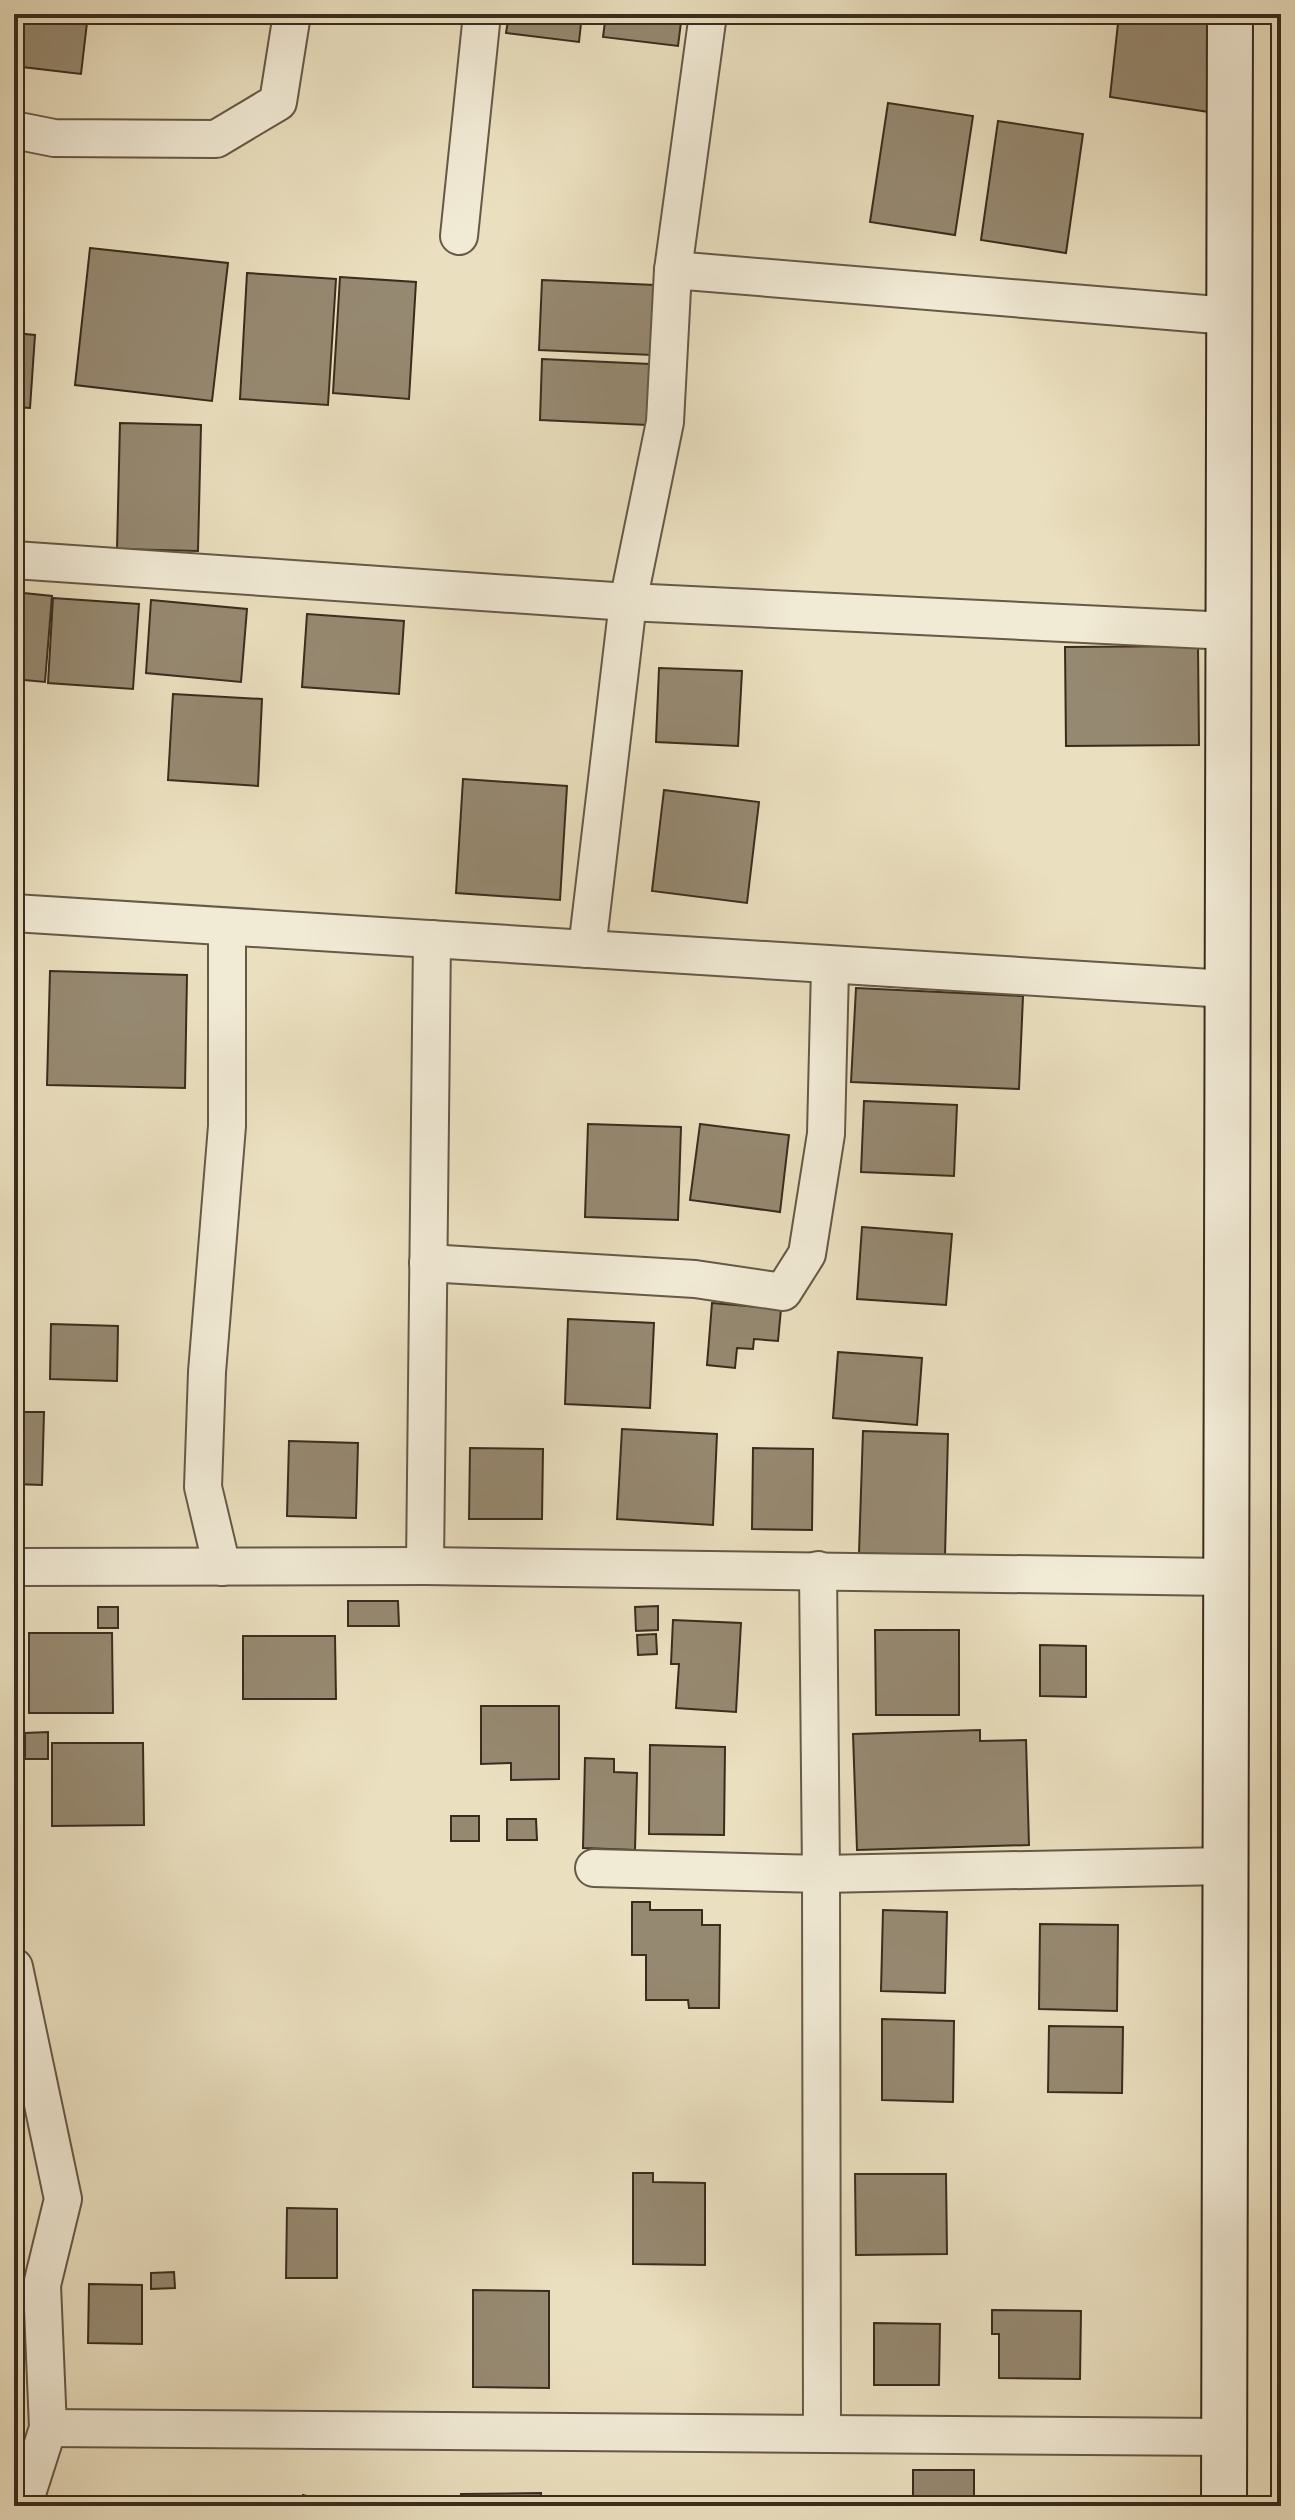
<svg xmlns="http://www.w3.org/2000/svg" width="1295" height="2520" font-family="Cardo,serif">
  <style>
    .building { fill: #968971; stroke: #3a2c1d; stroke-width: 2 }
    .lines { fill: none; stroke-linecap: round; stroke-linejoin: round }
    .street-casing { stroke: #665946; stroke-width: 40 }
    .secondary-casing { stroke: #3a2c1d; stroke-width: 48 }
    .street { stroke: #f1ead5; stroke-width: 36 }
    .secondary { stroke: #f1ead5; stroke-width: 44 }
  </style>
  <rect width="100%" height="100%" fill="#eadfbf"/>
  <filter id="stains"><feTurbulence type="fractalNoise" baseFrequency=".0025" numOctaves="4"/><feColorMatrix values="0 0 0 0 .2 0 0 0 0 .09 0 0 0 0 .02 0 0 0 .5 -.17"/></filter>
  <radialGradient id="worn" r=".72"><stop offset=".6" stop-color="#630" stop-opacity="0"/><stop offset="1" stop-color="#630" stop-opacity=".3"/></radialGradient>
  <g class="building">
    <path d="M14,14H88L81,74L14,66Z"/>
    <path d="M509,14H582L579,42L506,33Z"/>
    <path d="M606,14H682L678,46L603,37Z"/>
    <path d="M1119,14H1216L1209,112L1110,97Z"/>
    <path d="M888,103L973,116L955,235L870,222Z"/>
    <path d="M998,121L1083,134L1066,253L981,240Z"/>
    <path d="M90,248L228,263L212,401L75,385Z"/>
    <path d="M247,273L336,279L328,405L240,399Z"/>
    <path d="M340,277L416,282L409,399L333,393Z"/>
    <path d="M542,280L655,285L652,355L539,350Z"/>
    <path d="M14,333L35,335L30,408L14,407Z"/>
    <path d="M542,359L650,364L647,425L540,420Z"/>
    <path d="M120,423L201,425L198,551L117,549Z"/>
    <path d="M14,592L52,596L45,682L14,679Z"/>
    <path d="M53,598L139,604L133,689L48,683Z"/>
    <path d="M151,600L247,609L241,682L146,673Z"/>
    <path d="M307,614L404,621L399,694L302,687Z"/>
    <path d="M1198,646L1199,745L1066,746L1065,647Z"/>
    <path d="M659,668L742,671L738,746L656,742Z"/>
    <path d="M173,694L262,699L258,786L168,780Z"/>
    <path d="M463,779L567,786L560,900L456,893Z"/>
    <path d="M664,790L759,802L747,903L652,891Z"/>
    <path d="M50,971L187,975L185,1088L47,1085Z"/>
    <path d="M856,988L1023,996L1019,1089L851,1082Z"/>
    <path d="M864,1101L957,1105L954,1176L861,1172Z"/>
    <path d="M588,1124L681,1127L678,1220L585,1217Z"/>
    <path d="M700,1124L789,1135L780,1212L690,1200Z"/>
    <path d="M862,1227L952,1234L946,1305L857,1299Z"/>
    <path d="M712,1303L781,1309L778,1341L754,1339L753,1349L737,1348L735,1368L707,1365Z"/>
    <path d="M568,1319L654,1323L650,1408L565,1404Z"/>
    <path d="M51,1324L118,1326L117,1381L50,1379Z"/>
    <path d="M838,1352L922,1358L917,1425L833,1418Z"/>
    <path d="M14,1412H44L42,1485L14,1484Z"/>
    <path d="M622,1429L717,1434L713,1525L617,1519Z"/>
    <path d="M863,1431L948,1434L945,1556L859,1553Z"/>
    <path d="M289,1441L358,1443L356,1518L287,1516Z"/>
    <path d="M470,1448L543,1449L542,1519H469Z"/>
    <path d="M753,1448L813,1449L812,1530L752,1529Z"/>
    <path d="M14,1595H19L20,1647H14Z"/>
    <path d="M348,1601H398L399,1626H348Z"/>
    <path d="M658,1606V1630L636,1631L635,1607Z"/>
    <rect x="98" y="1607" width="20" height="21"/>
    <path d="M673,1620L741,1623L736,1712L676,1708L679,1664H671Z"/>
    <path d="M875,1630H959V1715H876Z"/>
    <path d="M29,1633H112L113,1713H29Z"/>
    <path d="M656,1634L657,1654L638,1655L637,1635Z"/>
    <path d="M243,1636H335L336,1699H243Z"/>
    <path d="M1040,1645L1086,1646V1697L1040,1696Z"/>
    <path d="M481,1706H559V1779L511,1780V1763L481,1764Z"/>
    <path d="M980,1730V1741L1026,1740L1029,1845L857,1850L853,1734Z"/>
    <path d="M48,1732V1759H25V1733Z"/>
    <path d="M52,1743H143L144,1825L52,1826Z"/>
    <path d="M650,1745L725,1747L724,1835L649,1834Z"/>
    <path d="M585,1758L614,1759V1772L637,1773L635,1850L583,1848Z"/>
    <rect x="451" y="1816" width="28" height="25"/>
    <path d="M507,1819H536L537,1840H507Z"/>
    <path d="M632,1902H650V1910H702V1925H720L719,2008H689L688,2000H646V1955H632Z"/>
    <path d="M883,1910L947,1912L945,1993L881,1991Z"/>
    <path d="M1040,1924L1118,1925L1117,2011L1039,2009Z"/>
    <path d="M882,2019L954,2021L953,2102L882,2100Z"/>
    <path d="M1049,2026L1123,2027L1122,2093L1048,2092Z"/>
    <path d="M633,2173H653V2182L705,2183V2265L633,2264Z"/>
    <path d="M855,2174H946L947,2254L856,2255Z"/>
    <path d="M287,2208L337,2209V2278H286Z"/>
    <path d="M174,2272L175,2288L151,2289V2273Z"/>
    <path d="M89,2284L142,2285V2344L88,2343Z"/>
    <path d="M473,2290L549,2291V2388L473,2387Z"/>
    <path d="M992,2310L1081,2311L1080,2379L999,2378V2334H992Z"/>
    <path d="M874,2323L940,2324L939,2385H874Z"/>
    <rect x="913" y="2470" width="61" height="36"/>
    <path d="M541,2493V2506H461V2494Z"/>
    <path d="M303,2495L344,2506H300Z"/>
  </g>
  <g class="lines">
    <g class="street-casing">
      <g id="street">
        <path d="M14,130L54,138L216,139L278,102L292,14"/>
        <path d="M459,236L482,14"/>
        <path d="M673,270L1229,316"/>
        <path d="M14,560L628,602L1229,631"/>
        <path d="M14,913C419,938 823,967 1227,989"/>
        <path d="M587,949L628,602L665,422L673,270L708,14"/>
        <path d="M428,1263L695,1279L783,1292L807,1254L826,1134L830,968"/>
        <path d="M425,1566L432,939"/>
        <path d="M14,1567L425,1566L1226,1577"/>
        <path d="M222,1567L203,1487L207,1372L227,1126V927"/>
        <path d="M818,1570L821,1874L822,2432"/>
        <path d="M594,1868L821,1874L1225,1866"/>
        <path d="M14,1967L63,2199L42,2285L48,2428L23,2506"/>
        <path d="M48,2428L1224,2437"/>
      </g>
    </g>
    <g class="secondary-casing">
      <path id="secondary" d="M1224,2506L1230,14"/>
    </g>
    <use href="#street" class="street"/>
    <use href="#secondary" class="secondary"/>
  </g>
  <rect width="1295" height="2520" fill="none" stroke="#eadfbf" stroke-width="48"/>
  <rect x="16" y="16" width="1263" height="2488" fill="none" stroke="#3a2c1d" stroke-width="4"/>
  <rect x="24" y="24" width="1247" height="2472" fill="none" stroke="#3a2c1d" stroke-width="2"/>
  <rect width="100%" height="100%" filter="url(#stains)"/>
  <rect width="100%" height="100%" fill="url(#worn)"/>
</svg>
